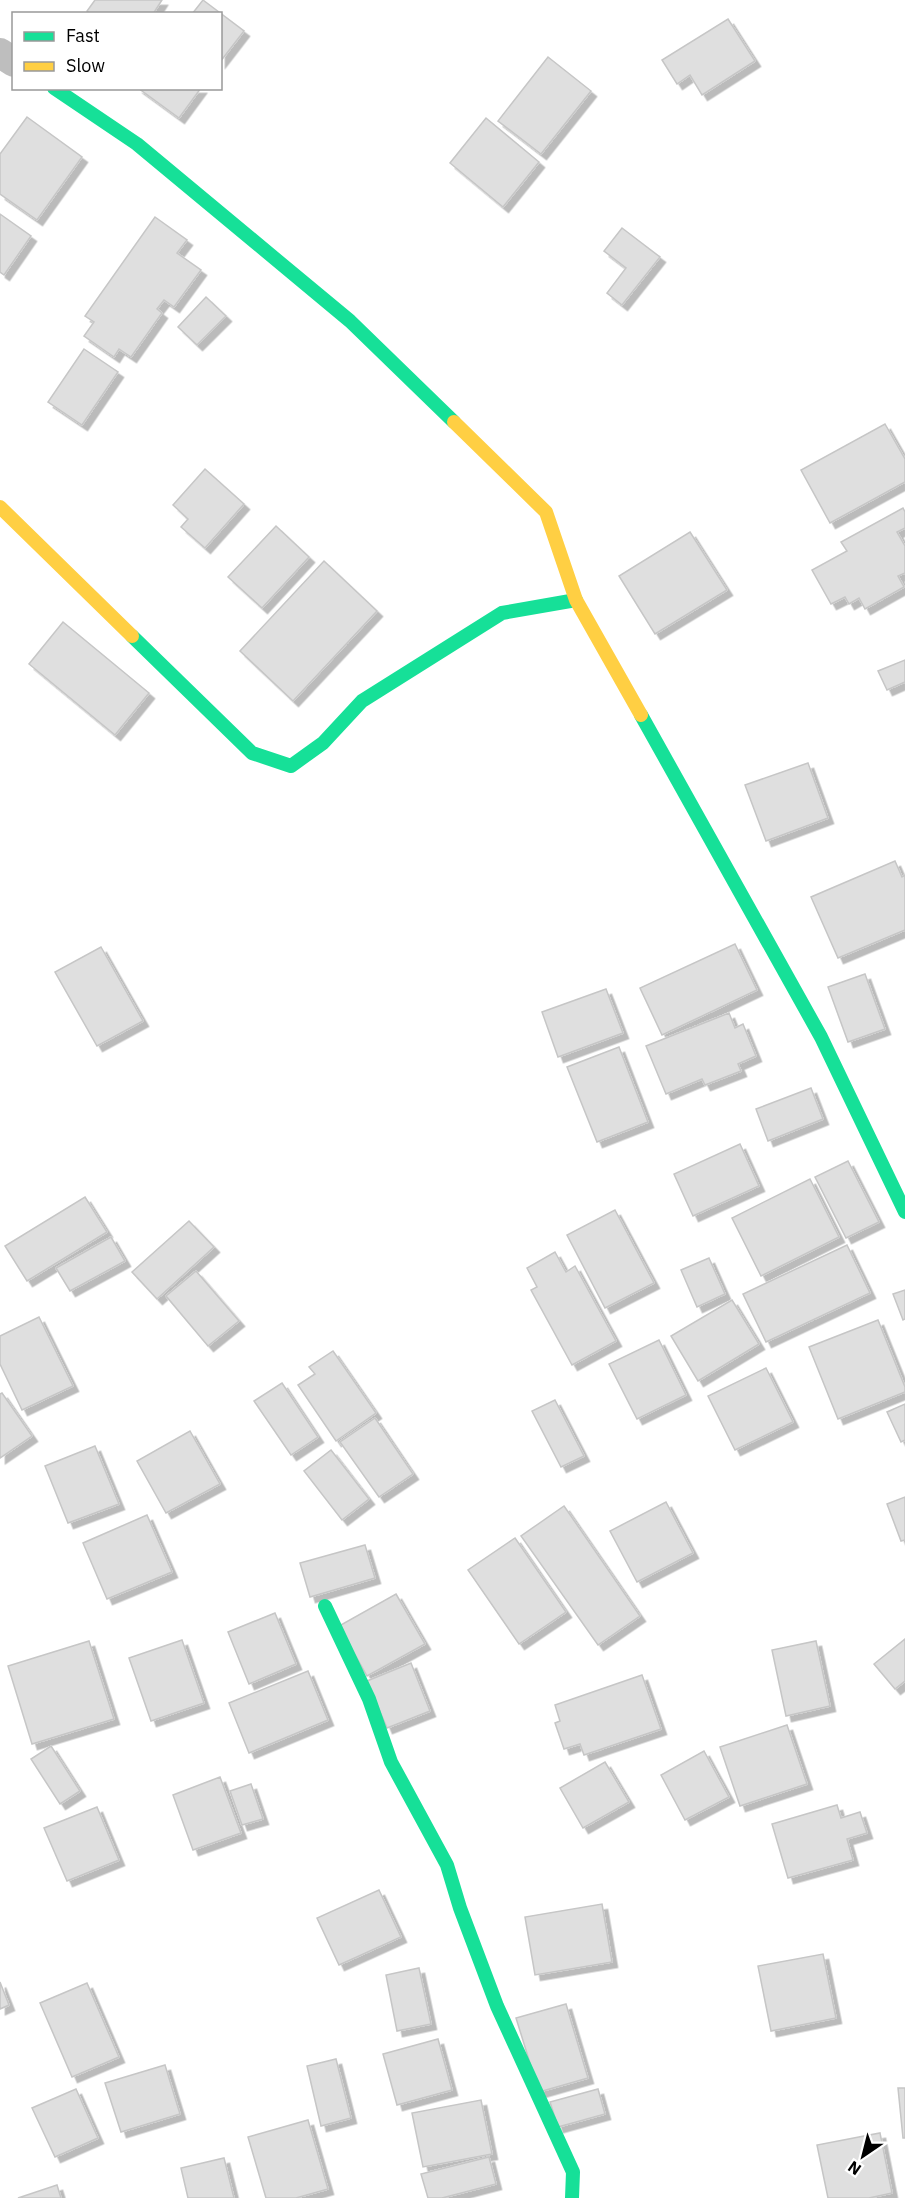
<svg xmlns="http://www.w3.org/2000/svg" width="905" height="2198" font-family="'IBM Plex Sans',sans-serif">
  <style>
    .building { fill: #dfdfdf; stroke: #c6c6c6; stroke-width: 1.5; filter: url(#shadow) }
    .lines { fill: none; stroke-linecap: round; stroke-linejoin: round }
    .street { stroke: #bebebe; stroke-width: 30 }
    .fast { stroke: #16e098; stroke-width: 14 }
    .slow { stroke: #ffcf43; stroke-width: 14 }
  </style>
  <defs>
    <filter id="shadow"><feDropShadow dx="5.5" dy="5.5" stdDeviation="0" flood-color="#0004"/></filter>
  </defs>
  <rect width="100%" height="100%" fill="#fff"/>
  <g class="building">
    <path d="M95,0H162L153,14H91L87,11Z"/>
    <path d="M203,0L244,31L220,62V14H192Z"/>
    <path d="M728,19L755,61L702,95L690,75L677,84L662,60Z"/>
    <path d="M548,57L591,91L541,154L498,121Z"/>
    <path d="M138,88H201L179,118Z"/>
    <path d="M27,117L82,157L37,220L0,194V154Z"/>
    <path d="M486,118L539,162L503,207L450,163Z"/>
    <path d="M0,214L31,236L4,275L0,272Z"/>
    <path d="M155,217L187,240L177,253L201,270L174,307L164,300L157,309L162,313L131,357L119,349L114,357L84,336L94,322L85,316Z"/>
    <path d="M622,228L660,257L622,305L607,293L626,268L604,251Z"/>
    <path d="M206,297L226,316L197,345L178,327Z"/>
    <path d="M84,349L118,372L82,425L48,402Z"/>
    <path d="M885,424L905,459V482L830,523L801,470Z"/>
    <path d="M205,469L244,504L205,548L181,527L188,519L173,505Z"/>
    <path d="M903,508L905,512V528L897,532L905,546V573L898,576L904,587L865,609L859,598L849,604L845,597L831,604L812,570L847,551L841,542Z"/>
    <path d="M276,526L309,557L262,608L228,577Z"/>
    <path d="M690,532L727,590L655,634L619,576Z"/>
    <path d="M324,561L377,611L293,701L240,651Z"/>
    <path d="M63,622L149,693L115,735L29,664Z"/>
    <path d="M905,660V682L887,690L878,671Z"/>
    <path d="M808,763L828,818L766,841L745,785Z"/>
    <path d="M895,861L902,877L905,875V930L838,958L811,897Z"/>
    <path d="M735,944L757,990L662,1035L640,988Z"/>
    <path d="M101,947L143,1021L97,1046L55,972Z"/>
    <path d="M865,974L885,1029L848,1042L828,987Z"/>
    <path d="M606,989L623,1033L558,1057L542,1012Z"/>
    <path d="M729,1013L735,1028L743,1024L756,1056L738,1064L741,1071L705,1085L702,1079L666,1094L646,1046Z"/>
    <path d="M619,1047L648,1122L597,1142L567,1067Z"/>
    <path d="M811,1088L823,1119L768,1141L756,1109Z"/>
    <path d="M740,1144L759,1186L693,1216L674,1174Z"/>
    <path d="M848,1161L879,1222L846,1238L815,1177Z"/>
    <path d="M810,1179L839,1237L761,1276L732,1218Z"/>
    <path d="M85,1197L107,1232L27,1281L5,1246Z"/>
    <path d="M615,1210L654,1283L605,1308L567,1235Z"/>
    <path d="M189,1221L214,1247L157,1299L132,1272Z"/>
    <path d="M111,1237L125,1261L70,1291L56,1268Z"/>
    <path d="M847,1245L870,1293L766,1342L743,1294Z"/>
    <path d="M555,1252L566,1272L575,1266L616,1341L572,1365L531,1290L537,1287L527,1268Z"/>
    <path d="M709,1258L725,1294L697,1307L681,1270Z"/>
    <path d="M196,1271L239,1321L208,1346L166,1296Z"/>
    <path d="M905,1290V1319L903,1320L893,1294Z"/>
    <path d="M732,1300L759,1344L698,1381L671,1336Z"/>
    <path d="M39,1317L73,1386L22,1410L0,1364V1336Z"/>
    <path d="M878,1320L905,1387V1392L838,1419L809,1347Z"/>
    <path d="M659,1340L686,1395L637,1419L609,1364Z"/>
    <path d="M333,1351L376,1413L336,1441L298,1385L315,1374L309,1367Z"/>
    <path d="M766,1368L793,1422L735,1450L708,1396Z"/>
    <path d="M282,1383L318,1437L291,1455L254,1401Z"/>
    <path d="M2,1393L32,1436L0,1458V1394Z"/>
    <path d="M555,1400L584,1456L561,1467L532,1411Z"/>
    <path d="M905,1404V1440L901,1442L887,1412Z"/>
    <path d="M375,1418L413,1474L379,1497L340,1442Z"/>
    <path d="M190,1431L220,1484L166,1513L137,1461Z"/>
    <path d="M95,1446L119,1504L68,1523L45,1466Z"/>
    <path d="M331,1450L369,1499L342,1520L304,1471Z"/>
    <path d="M905,1497V1540L901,1541L887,1504Z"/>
    <path d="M666,1502L693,1553L637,1582L610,1531Z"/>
    <path d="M564,1506L640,1616L598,1645L521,1536Z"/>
    <path d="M147,1515L172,1572L107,1599L83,1543Z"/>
    <path d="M515,1538L566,1612L519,1644L468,1570Z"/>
    <path d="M365,1545L375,1578L310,1597L300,1563Z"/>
    <path d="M396,1594L425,1644L367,1676L339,1626Z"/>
    <path d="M275,1613L296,1664L249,1684L228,1632Z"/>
    <path d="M905,1639V1681L895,1689L874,1664Z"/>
    <path d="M182,1640L204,1703L151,1721L129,1658Z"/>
    <path d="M89,1641L114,1719L32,1744L8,1666Z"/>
    <path d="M816,1641L830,1706L786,1716L772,1650Z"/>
    <path d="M411,1663L430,1711L387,1728L367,1681Z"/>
    <path d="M308,1671L328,1720L249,1753L229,1703Z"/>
    <path d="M642,1675L661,1729L584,1755L580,1744L564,1749L555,1723L560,1721L555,1705Z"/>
    <path d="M787,1725L807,1784L740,1806L720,1747Z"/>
    <path d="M51,1746L80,1791L60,1804L31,1759Z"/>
    <path d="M704,1751L729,1797L685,1820L661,1775Z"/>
    <path d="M605,1762L629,1802L583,1828L560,1788Z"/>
    <path d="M220,1777L241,1833L193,1850L173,1795Z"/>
    <path d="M251,1784L263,1819L242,1825L230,1791Z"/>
    <path d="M837,1805L841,1818L860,1812L867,1833L847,1839L853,1860L788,1878L772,1824Z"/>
    <path d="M97,1807L119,1860L67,1881L44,1828Z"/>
    <path d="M379,1890L401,1937L339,1965L317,1918Z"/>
    <path d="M602,1904L612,1962L535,1975L525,1917Z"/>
    <path d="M823,1954L836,2018L771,2031L758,1966Z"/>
    <path d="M419,1968L431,2024L397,2031L386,1975Z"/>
    <path d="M0,1982L9,2005L0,2009Z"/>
    <path d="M87,1983L119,2057L72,2077L40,2003Z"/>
    <path d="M566,2004L588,2078L539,2092L516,2018Z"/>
    <path d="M438,2039L452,2090L397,2105L383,2054Z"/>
    <path d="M336,2059L351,2118L321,2126L307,2066Z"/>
    <path d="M165,2065L180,2114L121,2132L105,2083Z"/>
    <path d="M898,2088H905V2138H903Z"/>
    <path d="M76,2089L98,2138L55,2157L32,2108Z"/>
    <path d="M598,2089L605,2114L558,2127L550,2102Z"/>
    <path d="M481,2100L492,2154L423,2167L412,2113Z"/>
    <path d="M308,2120L328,2189L296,2198H266L248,2137Z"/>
    <path d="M880,2133L892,2193L869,2198H828L817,2145Z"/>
    <path d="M489,2157L496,2184L442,2198H428L421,2174Z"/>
    <path d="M224,2158L234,2198H188L181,2168Z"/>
    <path d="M57,2185L61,2198H18Z"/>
  </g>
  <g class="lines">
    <path class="street" d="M0,53L14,62"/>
    <g class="fast">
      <path d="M54,88L137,144L350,321L454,422"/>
      <path d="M132,636L252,753L291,766L323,743L362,701L502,613L576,600"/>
      <path d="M641,715L821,1037L905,1212"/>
      <path d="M325,1606L369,1699L391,1762L447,1865L460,1908L497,2006L573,2172L572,2198"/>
    </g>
    <g class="slow">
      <path d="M454,422L546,512L576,600L641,715"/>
      <path d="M0,507L132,636"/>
    </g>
  </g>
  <rect x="12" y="12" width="210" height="78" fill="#ffffff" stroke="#999999" stroke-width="1.5"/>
  <rect x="24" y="32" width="30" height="9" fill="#16e098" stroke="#999999" stroke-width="1.5"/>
  <text x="66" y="42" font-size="18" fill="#000000">Fast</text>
  <rect x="24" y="62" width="30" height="9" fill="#ffcf43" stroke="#999999" stroke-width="1.5"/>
  <text x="66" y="72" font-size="18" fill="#000000">Slow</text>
  <g transform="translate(863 2156) rotate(215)" stroke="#ffffff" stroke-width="4.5" paint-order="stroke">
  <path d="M0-4.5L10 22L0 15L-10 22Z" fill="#000000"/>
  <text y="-9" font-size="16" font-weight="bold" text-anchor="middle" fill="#000000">N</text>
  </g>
</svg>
